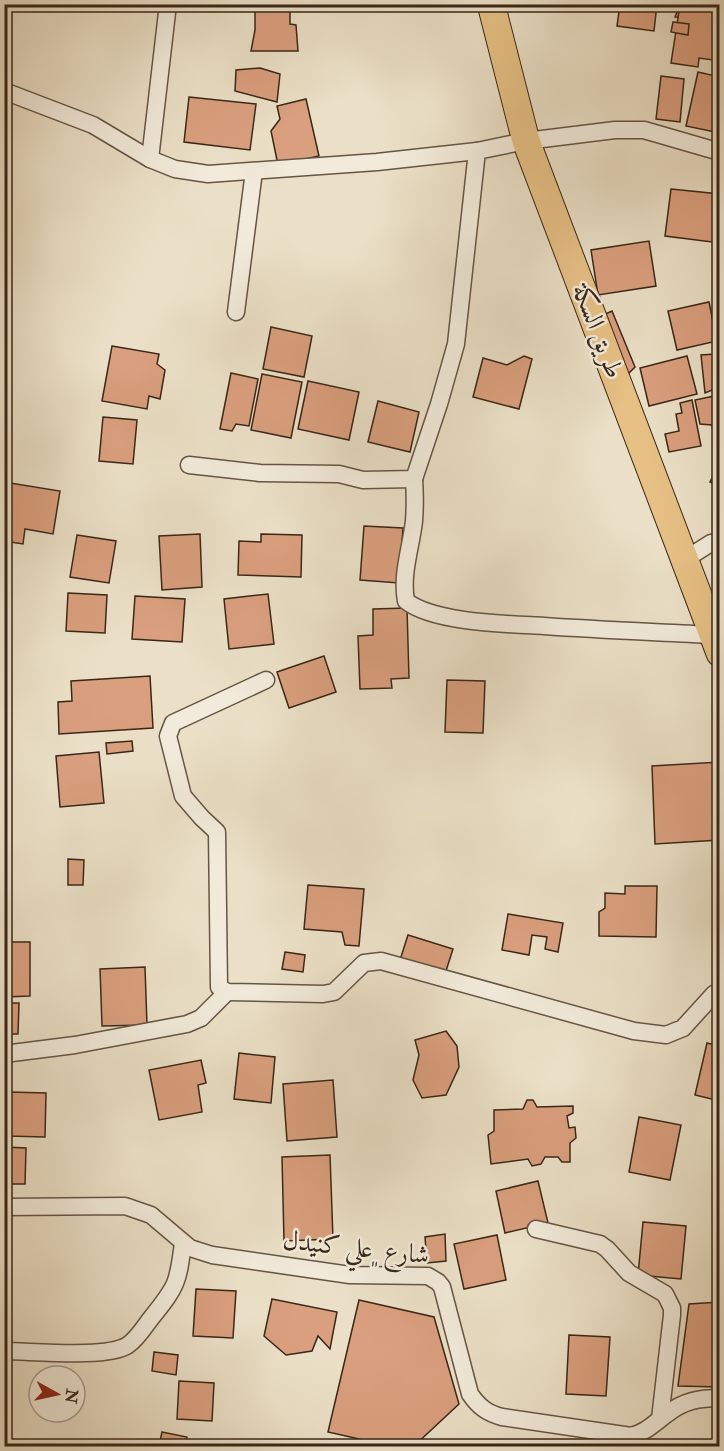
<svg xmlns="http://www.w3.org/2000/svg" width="724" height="1451" font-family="'IM FELL Double Pica',Amiri,serif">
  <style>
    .building { fill: #da9f7e; stroke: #392718; stroke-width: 1.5 }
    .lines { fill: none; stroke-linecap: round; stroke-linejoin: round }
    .street-casing { stroke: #654; stroke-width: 19 }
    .primary-casing { stroke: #392718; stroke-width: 29 }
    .street { stroke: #f2ebdb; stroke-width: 16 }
    .primary { stroke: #e6c084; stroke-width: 27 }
    .labels { text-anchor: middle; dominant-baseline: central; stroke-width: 5; stroke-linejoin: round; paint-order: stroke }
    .street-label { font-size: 26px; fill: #392718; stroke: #f2ebdb }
  </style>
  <rect width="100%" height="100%" fill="#ebe0c7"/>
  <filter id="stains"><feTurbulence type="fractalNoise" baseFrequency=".00333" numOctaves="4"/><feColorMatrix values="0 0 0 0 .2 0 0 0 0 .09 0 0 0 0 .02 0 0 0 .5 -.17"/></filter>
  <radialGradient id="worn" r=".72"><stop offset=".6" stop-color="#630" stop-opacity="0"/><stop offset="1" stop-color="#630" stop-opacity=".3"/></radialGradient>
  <g class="building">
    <path d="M290,4V24L296,25L298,51H251L255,30V5Z"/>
    <path d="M620,4H657L654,31L617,26Z"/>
    <path d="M696,4L694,20L675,17L680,5Z"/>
    <path d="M680,5L720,11V61L699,58L698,67L671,63Z"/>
    <path d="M673,22L689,24L688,35L671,32Z"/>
    <path d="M260,68L280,74L277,102L235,91L236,70Z"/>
    <path d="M698,72L720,77V133L686,126Z"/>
    <path d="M661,76L684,79L680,122L656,119Z"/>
    <path d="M189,97L256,104L250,150L184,142Z"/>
    <path d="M306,99L319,156L278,165L271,131L280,119L277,106Z"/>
    <path d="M671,189L720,194V243L665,236Z"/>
    <path d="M649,241L656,286L598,295L591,250Z"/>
    <path d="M709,302L717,341L677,350L668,311Z"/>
    <path d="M612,311L635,367L626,376L601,316Z"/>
    <path d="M271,327L312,336L304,377L263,369Z"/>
    <path d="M112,346L159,354L157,364L165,370L160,399L149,396L147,409L102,401Z"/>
    <path d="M716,354L720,361V387L705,393L701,355Z"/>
    <path d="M524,356L532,359L519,409L473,397L483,358L507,365Z"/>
    <path d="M687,356L697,394L649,406L640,368Z"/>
    <path d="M231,373L258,379L249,426L236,424L232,431L220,429Z"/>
    <path d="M262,374L302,382L291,438L251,430Z"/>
    <path d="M308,381L359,392L349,440L298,429Z"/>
    <path d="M719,395L720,436L714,437L712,425L700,424L695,400Z"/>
    <path d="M692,400L701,446L669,452L665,434L679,431L676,414L682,413L680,403Z"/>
    <path d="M378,401L419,412L410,452L368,442Z"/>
    <path d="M103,417L137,420L133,464L99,461Z"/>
    <path d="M720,463V487L710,482Z"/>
    <path d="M10,483L60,491L53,534L25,529L23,544L4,541V514Z"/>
    <path d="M364,526L403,528L399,583L360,580Z"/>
    <path d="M200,534L202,587L162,590L159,536Z"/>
    <path d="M261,534L302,535L301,577L238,575L239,541L261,542Z"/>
    <path d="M77,535L116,541L109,583L70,577Z"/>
    <path d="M68,593L107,595L105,633L66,631Z"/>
    <path d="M268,594L274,644L229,649L224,599Z"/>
    <path d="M135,596L185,599L182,642L132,639Z"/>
    <path d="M407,608L409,678L391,679L392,688L360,689L358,636L373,635V609Z"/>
    <path d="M324,656L336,692L289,708L277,672Z"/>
    <path d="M150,676L153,728L59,734L58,702L72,701L71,681Z"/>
    <path d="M447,680L485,681L483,733L445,732Z"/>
    <path d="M132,741L133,751L107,754L106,743Z"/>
    <path d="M99,752L104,803L60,807L56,756Z"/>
    <path d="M720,762V840L655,844L652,766Z"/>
    <path d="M68,859L84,860L83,885H68Z"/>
    <path d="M308,885L364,889L359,946L345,945L342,932L304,929Z"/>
    <path d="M625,886H657L656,937L599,936V912L605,908V893L625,894Z"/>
    <path d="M508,914L563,923L558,952L545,949L547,937L532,935L529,955L502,950Z"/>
    <path d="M408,935L453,949L445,974L400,960Z"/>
    <path d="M4,942H30V996L4,997Z"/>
    <path d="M285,952L305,955L303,972L282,969Z"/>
    <path d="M145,967L147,1025L102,1026L100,969Z"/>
    <path d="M4,1003H19L18,1034H4Z"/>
    <path d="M446,1031L457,1046L459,1067L446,1095L422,1098L413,1080L419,1055L415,1040Z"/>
    <path d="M707,1043L720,1046V1101L695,1095Z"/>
    <path d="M239,1053L275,1057L271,1103L234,1099Z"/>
    <path d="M201,1060L206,1083L198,1085L202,1112L159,1120L149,1070Z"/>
    <path d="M333,1080L337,1137L287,1141L283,1084Z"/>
    <path d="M9,1092L46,1093L45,1137L7,1136Z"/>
    <path d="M527,1100H533L537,1107L573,1106V1113L567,1116L569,1128L575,1127L576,1138L570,1143V1162H562L558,1157H545L541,1164L532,1166L528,1159L491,1164L488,1135L494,1131V1110L523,1109Z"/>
    <path d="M639,1117L681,1125L670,1180L629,1172Z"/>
    <path d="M4,1147L26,1148L25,1184H4Z"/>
    <path d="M330,1155L333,1239L284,1241L282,1157Z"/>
    <path d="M538,1181L548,1223L505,1233L496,1191Z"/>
    <path d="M643,1222L686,1226L681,1279L638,1275Z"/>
    <path d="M445,1234L446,1261L427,1263L425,1237Z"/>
    <path d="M497,1235L506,1280L464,1289L454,1244Z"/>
    <path d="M196,1289L236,1291L233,1338L193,1336Z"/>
    <path d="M272,1299L337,1312L330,1349L318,1336L312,1351L286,1355L264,1336Z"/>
    <path d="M359,1300L434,1317L459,1404L414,1446H390L328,1432Z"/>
    <path d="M720,1302V1387L678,1386L689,1304Z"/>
    <path d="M569,1335L610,1337L606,1396L566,1394Z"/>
    <path d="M154,1352L178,1355L176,1375L152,1371Z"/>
    <path d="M179,1381L214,1383L212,1421L177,1419Z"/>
    <path d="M162,1432L187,1437L186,1446H159Z"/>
  </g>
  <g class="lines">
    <g class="street-casing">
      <g id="street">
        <path d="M4,91L93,125L150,159L175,169L208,174L377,162L477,151L526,141L615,130H644L720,152"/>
        <path d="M150,159L168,4"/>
        <path d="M236,312L254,171"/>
        <path d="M189,465L260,473L339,474L363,480L414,479L439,404L456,344L477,151"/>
        <path d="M414,479C415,493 415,507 414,521C411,548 401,574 406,601C434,623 508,624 544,626C600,630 657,632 713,635"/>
        <path d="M684,560L711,543L720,541"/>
        <path d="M266,680L173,723L168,736L183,796L202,818L217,832L219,987L227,992L323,994L334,992L364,963L381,961L634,1031L666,1035L683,1028L714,994L720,991"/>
        <path d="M4,1054L75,1045L187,1024L201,1018L227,992"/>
        <path d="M4,1207L125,1206L151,1215L190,1248L212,1255L350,1275L428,1276L438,1282L442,1287L470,1394C479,1407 487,1413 502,1417L631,1436C647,1432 654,1423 667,1414C683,1401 699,1398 720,1398"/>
        <path d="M536,1229L600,1244L607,1249L629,1273L665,1294L672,1308V1315L660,1419"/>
        <path d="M4,1351C32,1351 107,1359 128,1345C138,1338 144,1327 152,1317C177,1286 178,1283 183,1243"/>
      </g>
    </g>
    <g class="primary-casing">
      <path id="primary" d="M491,4L526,141L720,653"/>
    </g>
    <use href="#street" class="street"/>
    <use href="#primary" class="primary"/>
  </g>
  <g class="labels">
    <g class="street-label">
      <text transform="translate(598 331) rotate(69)">طريق السكة</text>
      <text transform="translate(356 1248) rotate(6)">شارع ﮼علي كنيدل</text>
    </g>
  </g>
  <rect width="724" height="1451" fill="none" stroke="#ebe0c7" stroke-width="24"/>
  <rect x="6" y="6" width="712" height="1439" fill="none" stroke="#392718" stroke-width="3"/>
  <rect x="12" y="12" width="700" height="1427" fill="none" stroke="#392718" stroke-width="1.5"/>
  <g transform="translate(57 1394) rotate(98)"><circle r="28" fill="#f2ebdb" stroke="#a89d8d" stroke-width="1.5"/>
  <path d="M0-4.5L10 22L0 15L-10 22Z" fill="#8f2418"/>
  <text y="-9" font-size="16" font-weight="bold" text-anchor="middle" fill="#392718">N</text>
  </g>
  <rect width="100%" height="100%" filter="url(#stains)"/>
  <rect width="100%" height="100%" fill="url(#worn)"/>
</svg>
